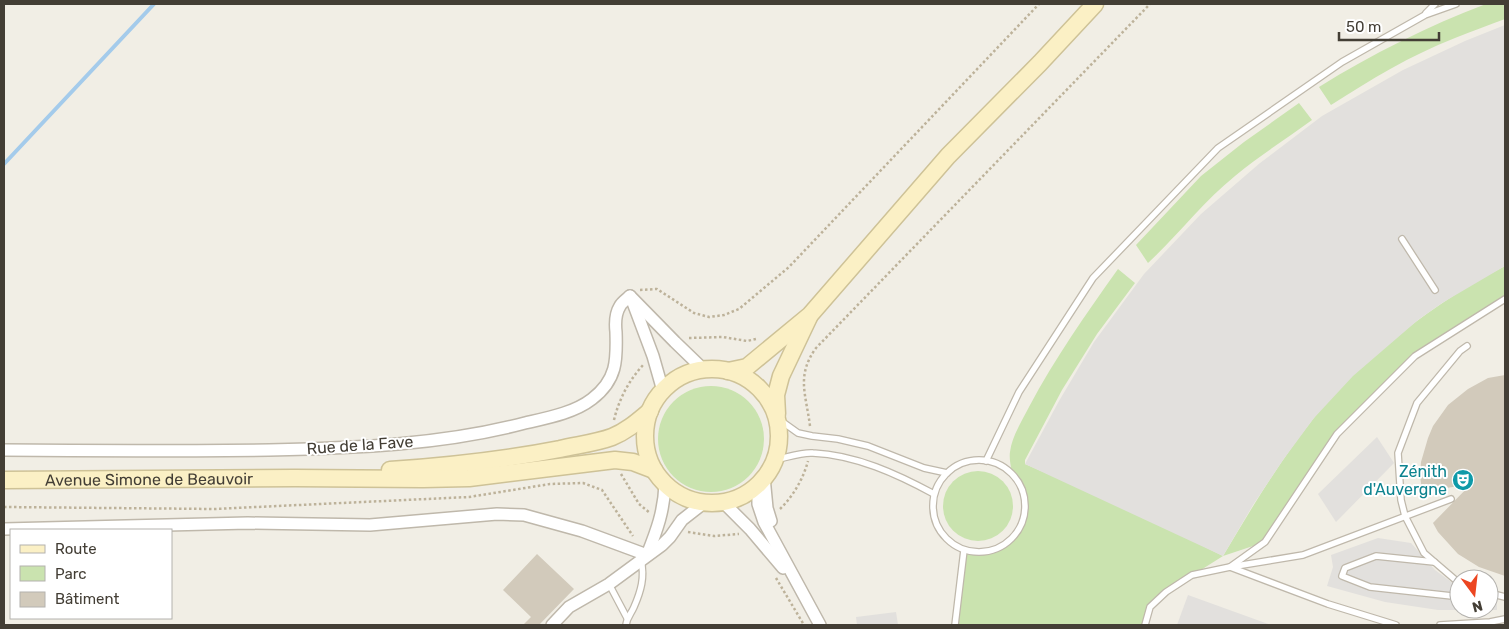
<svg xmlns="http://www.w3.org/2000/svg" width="1509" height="629" font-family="Rubik,sans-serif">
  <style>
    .green { fill: #cae3af }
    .parking { fill: #e2e0dd }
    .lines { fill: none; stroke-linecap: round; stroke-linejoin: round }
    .stream { stroke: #a4cbeb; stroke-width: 4 }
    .building { fill: #d2cabb }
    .service-casing { stroke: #bfb8ab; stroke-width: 8 }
    .minor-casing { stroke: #bfb8ab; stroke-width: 14 }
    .secondary-casing { stroke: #cec297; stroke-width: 19 }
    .path { stroke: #bdb29a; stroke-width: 2.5; stroke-dasharray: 2.5 2.5; stroke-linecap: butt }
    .service { stroke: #fff; stroke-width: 5.5 }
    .minor { stroke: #fff; stroke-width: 11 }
    .secondary { stroke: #fbf0c5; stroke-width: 16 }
    .labels { text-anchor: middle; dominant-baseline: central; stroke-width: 4; stroke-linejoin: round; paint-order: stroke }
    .street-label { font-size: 16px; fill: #433e35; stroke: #fff }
    .culture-label { font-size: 16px; fill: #0d838f; stroke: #fff; text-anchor: end }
  </style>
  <rect width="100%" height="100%" fill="#f1eee5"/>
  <g class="green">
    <path d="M1486,4H1505V19C1489,25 1472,31 1455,38C1411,55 1370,80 1331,105L1319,87C1372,54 1428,26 1486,4Z"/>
    <path d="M1299,103L1312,120C1286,139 1259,156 1235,176C1203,202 1178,235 1148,263L1136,245L1201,176L1244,142Z"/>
    <path d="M1505,266V299L1415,356L1337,434L1265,542L1223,556L1166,592L1150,607L1145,625H955L964,550C985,553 1004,551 1017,531C1025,519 1027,501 1021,488C1019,483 1014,479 1013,475C1011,469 1009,458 1010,452C1012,436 1022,421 1029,407C1055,358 1086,314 1118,269L1135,283L1097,334L1062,390L1025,460V464L1127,508L1223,556C1251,509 1279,462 1313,419C1360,359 1438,300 1505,266Z"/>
    <circle cx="711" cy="439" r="53"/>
    <circle cx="978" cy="506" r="35"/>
  </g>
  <g class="parking">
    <path d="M1505,25V266L1442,303L1418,320L1353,376L1314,418L1283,460L1253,505L1223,556L1025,464L1059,401L1094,342L1144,274L1201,214L1260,163L1322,116L1403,70L1465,41Z"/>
    <path d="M1377,437L1394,463L1336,522L1318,494Z"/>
    <path d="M1378,538L1411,543L1435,570L1454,584L1453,599H1459V609H1489V601L1497,602V610H1438L1385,602L1327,586L1333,567L1331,555Z"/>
    <path d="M1188,595L1271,625H1177Z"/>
    <path d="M896,612L898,625H857L856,617Z"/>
  </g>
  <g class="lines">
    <path class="stream" d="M4,164L154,4"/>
  </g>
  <g class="building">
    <path d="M1505,375V576L1479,567L1458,554L1438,532L1433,523L1471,484L1422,492L1420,475L1421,462L1428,438L1433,426L1448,405L1468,389L1488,378Z"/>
    <path d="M537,554L574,589L539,625H523L531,617L503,590Z"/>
  </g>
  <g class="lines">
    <g class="service-casing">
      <g id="service">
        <path d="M1426,13L1435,4"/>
        <path d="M1402,239L1435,290"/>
        <path d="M777,418L798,433L812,436L838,439L868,446L924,468L947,473"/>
        <path d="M774,460C786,458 801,452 813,453C856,455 897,474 934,494"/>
        <circle cx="979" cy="506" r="46"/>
        <path d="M986,461L1019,392L1093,278L1218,148L1342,62L1425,15L1456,4"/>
        <path d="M1434,562L1376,556L1345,568L1342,576L1370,587L1452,596L1459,594"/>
        <path d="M1459,583L1424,553L1405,516L1401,500L1398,453L1417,403L1460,351L1467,346"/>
        <path d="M609,584L627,618"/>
        <path d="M1489,593L1505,597"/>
        <path d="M626,625C627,617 631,614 634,607C641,591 645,577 641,560"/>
        <path d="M955,625L964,550"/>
        <path d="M1145,625L1150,607L1166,592L1192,575L1230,567L1303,555L1451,499"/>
        <path d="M1396,625L1328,604L1230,567L1265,542L1337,434L1415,356L1505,299"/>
        <path d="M1440,625L1490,622L1505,619"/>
      </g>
    </g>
    <g class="minor-casing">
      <g id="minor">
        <path d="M630,296L675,342L704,370"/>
        <path d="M632,300L653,356L663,391"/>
        <path d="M4,450C92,451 181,451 269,450C354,448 442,445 525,423C547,418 574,413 592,399C617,380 617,360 616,332C615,323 615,314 620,306C622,302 627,299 630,296"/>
        <path d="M764,477L767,508L771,521"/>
        <path d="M758,484V504L764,522L820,625"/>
        <path d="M723,502L750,529L783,568"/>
        <path d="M4,529L248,523L370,525L497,514L524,515L582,531L647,555"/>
        <path d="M647,555C657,530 664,511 665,484"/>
        <path d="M552,625L569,607L609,584L662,545L670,537L682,520L705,502"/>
      </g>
    </g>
    <g class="secondary-casing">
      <g id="secondary">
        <circle cx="712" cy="436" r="67"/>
        <path d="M728,371L747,367L810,315L948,156L1040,63L1095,4"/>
        <path d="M777,414L776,395L781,376L809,317"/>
        <path d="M390,470C447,466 504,460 560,449C577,445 596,443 612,437C627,431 638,421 650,411"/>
        <path id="s1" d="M4,480L295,478L423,479L469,478L615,460L633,462L654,470"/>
      </g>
    </g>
    <g class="path">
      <path d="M640,290L657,289L694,313L709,317L724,315L739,309L789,267L1039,4"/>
      <path d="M689,338L723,337L747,341L756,339"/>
      <path d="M614,420C619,399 629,380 644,364"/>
      <path d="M810,426C806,394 796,376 816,348L1150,4"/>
      <path d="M621,474L639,504L650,513"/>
      <path d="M4,507L214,509L469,497L550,484L583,483L602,490L633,536"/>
      <path d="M780,509C794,495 803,479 808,461"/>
      <path d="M688,532L714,536L739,534"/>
      <path d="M776,578L804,625"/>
    </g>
    <use href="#service" class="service"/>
    <use href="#minor" class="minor"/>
    <use href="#secondary" class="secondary"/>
  </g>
  <defs>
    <g id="theatre-disc" transform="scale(1.125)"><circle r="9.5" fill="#0f9aa8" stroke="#fff"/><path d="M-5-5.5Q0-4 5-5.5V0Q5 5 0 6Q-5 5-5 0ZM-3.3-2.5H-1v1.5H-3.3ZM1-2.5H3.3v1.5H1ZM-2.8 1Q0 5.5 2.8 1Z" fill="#fff"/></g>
  </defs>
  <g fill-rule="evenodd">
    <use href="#theatre-disc" x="1463" y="480"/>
  </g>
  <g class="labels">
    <g class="street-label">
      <text transform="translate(360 445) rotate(-4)">Rue de la Fave</text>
      <text stroke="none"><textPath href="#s1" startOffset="145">Avenue Simone de Beauvoir</textPath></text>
    </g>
    <g class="culture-label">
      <text x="1447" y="471">Zénith<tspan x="1447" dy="18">d'Auvergne</tspan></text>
    </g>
  </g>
  <rect width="1509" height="629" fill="none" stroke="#433e35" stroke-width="10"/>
  <rect x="10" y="529" width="162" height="90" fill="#ffffff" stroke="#b4b2ae"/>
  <rect x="20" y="545" width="25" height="8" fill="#fbf0c5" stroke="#b4b2ae"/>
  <text x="55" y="554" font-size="15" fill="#433e35">Route</text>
  <rect x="20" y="566" width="25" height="15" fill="#cae3af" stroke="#b4b2ae"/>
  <text x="55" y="579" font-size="15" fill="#433e35">Parc</text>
  <rect x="20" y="592" width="25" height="15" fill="#d2cabb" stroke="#b4b2ae"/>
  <text x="55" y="604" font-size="15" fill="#433e35">Bâtiment</text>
  <g transform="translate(1474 594) rotate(165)"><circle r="24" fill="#ffffff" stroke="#b4b2ae"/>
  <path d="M0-4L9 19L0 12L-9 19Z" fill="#ec4621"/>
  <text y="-8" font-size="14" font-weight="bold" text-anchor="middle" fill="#433e35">N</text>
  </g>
  <path d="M1339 32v8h100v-8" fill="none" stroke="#433e35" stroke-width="2.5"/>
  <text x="1346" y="32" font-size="15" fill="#433e35" stroke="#ffffff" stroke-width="4" paint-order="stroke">50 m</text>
</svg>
